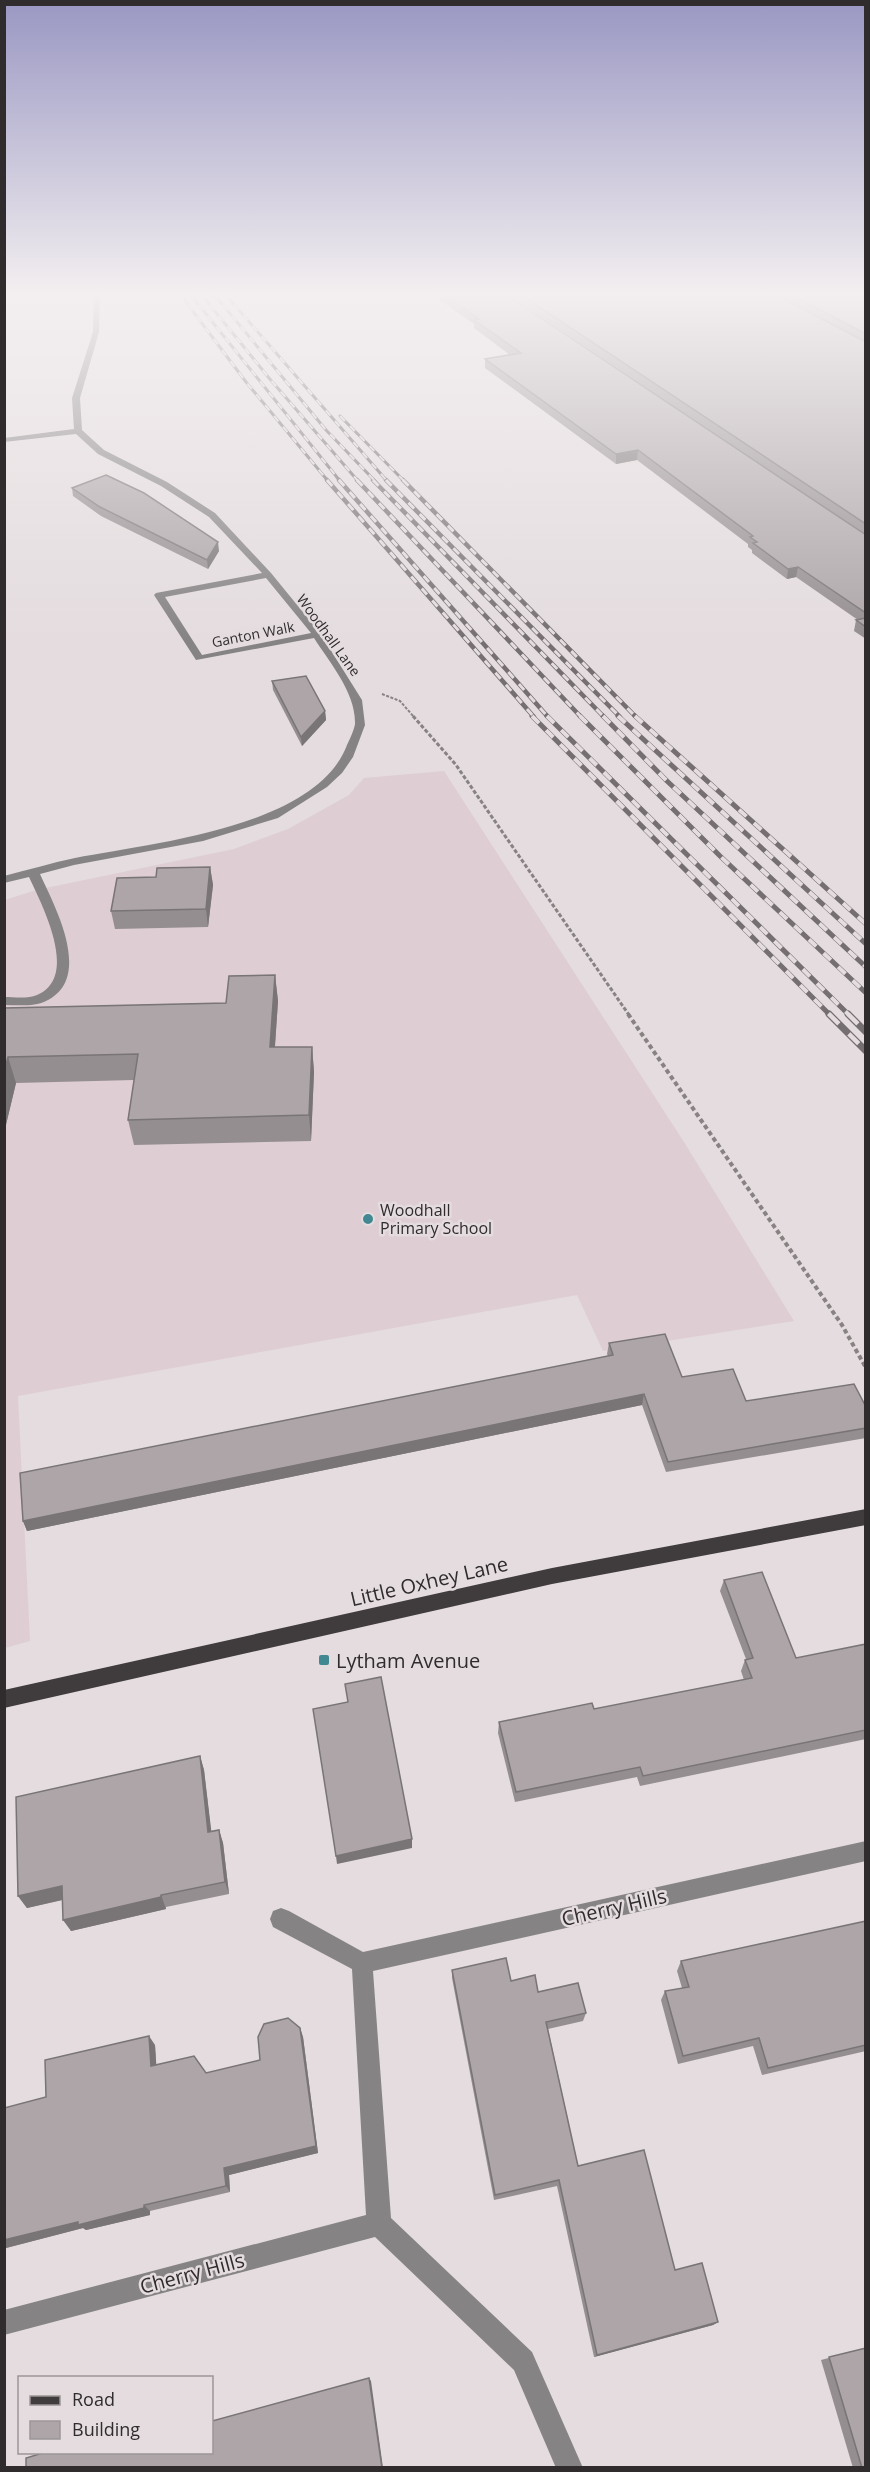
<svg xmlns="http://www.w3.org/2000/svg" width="870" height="2472" font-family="'Open Sans',sans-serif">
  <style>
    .built { fill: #deced3 }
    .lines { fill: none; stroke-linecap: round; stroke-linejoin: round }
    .path-far2 { stroke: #888283; stroke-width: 2; stroke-dasharray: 3 1.5; stroke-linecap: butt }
    .path-far1 { stroke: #888283; stroke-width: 3; stroke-dasharray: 4 2; stroke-linecap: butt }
    .path { stroke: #888283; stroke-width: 4; stroke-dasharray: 4.5 3; stroke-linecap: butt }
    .minor { fill: #868384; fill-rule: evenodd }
    .major { fill: #403b3c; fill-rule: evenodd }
    .rail-far3-casing { stroke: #756f71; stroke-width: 3 }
    .rail-far2-casing { stroke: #756f71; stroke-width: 4.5 }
    .rail-far1-casing { stroke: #756f71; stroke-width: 5 }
    .rail-casing { stroke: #756f71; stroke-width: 7 }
    .rail-far3 { stroke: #e4dcde; stroke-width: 2; stroke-dasharray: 7; stroke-linecap: butt }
    .rail-far2 { stroke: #e4dcde; stroke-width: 3; stroke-dasharray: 8; stroke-linecap: butt }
    .rail-far1 { stroke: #e4dcde; stroke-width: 4; stroke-dasharray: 10; stroke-linecap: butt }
    .rail { stroke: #e4dcde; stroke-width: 4.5; stroke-dasharray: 14; stroke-linecap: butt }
    .wall { fill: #958e90 }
    .shaded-wall { fill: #797476 }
    .building { fill: #ada5a8; stroke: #797476; stroke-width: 1.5 }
    .poi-dot { fill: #428893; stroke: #e4dcde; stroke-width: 2 }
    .labels { text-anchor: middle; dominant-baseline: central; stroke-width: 5; stroke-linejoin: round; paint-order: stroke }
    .far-street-label { font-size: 14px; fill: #302c2d; stroke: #e4dcde }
    .poi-label { font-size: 16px; fill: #302c2d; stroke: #e4dcde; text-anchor: start }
    .near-street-label { font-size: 20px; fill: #302c2d; stroke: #e4dcde }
    .near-poi-label { font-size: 20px; fill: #302c2d; stroke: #e4dcde; text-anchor: start }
  </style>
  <rect width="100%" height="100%" fill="#e4dcde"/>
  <path class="built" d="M444,771L684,1142L794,1321L603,1351L577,1295L18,1396L30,1641L5,1648V900L36,890L234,849L288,829L349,795L364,778Z"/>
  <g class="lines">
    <path class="path-far2" d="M382,694L400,701L414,717"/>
    <path class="path-far1" d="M413,716L456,765L629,1015"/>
    <path class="path" d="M628,1014L842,1325L866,1368"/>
    <g class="minor">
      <path d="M94,294H100L99,332L80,398L82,430L104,450L167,482L215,513L271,573L320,633L362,700L365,725L353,757L342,773L327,787L278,818L203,841L74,865L40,874C55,907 94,978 46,1001C34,1007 18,1005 4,1005V997C14,997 28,999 37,995C80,977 42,905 29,877L4,883V876C28,870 51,863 75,858C151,843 316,828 347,745C350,739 354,730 355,724C356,693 330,663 314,638L196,660L154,595L156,593L262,573L209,517L161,486L98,454L76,434L4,442V438L74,429L72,398L93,332ZM266,578L311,633L202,655L165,597Z"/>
      <path d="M866,1841V1861L373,1971L391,2218L532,2352L583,2468H556L514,2370L375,2237L4,2335V2310L366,2215L352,1969L273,1927L270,1919L273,1911L281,1908L289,1911L363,1952Z"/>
    </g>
    <path class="major" d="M866,1509V1525L552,1584L4,1708V1690L552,1568Z"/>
    <g class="rail-far3-casing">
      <g id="rail-far3">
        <path d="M180,294L246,382L328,481"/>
        <path d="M190,294L340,481"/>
        <path d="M201,294L269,378L358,481"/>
        <path d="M214,294L326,430L375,481"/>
        <path d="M225,294L387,481"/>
        <path d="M340,416L404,481"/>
      </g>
    </g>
    <g class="rail-far2-casing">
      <g id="rail-far2">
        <path d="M327,480L534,717"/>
        <path d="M339,480L548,717"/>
        <path d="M357,480L581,717"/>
        <path d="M373,480L604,717"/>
        <path d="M386,480L620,717"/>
        <path d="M403,480L636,717"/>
      </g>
    </g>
    <g class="rail-far1-casing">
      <g id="rail-far1">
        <path d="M532,716L830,1015"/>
        <path d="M547,716L849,1015"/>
        <path d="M580,716L720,856L866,993"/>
        <path d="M603,716L667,781L866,967"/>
        <path d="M618,716L866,944"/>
        <path d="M635,716L866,924"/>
      </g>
    </g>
    <g class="rail-casing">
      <g id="rail">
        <path d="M829,1014L866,1051"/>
        <path d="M848,1014L866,1032"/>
      </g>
    </g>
    <use href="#rail-far3" class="rail-far3"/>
    <use href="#rail-far2" class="rail-far2"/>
    <use href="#rail-far1" class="rail-far1"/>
    <use href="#rail" class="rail"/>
  </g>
  <g class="wall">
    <path d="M431,294H505L866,535V639L854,631L856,620H858L796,577L787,579L752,553V550L748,547V544L637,460L616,464L485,368V359L510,355L474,328V324Z"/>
    <path d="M507,294H866V535Z"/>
    <path d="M72,488L219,551L208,569L101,516L73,496Z"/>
    <path d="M272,681L325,711L326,720L302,746L273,690Z"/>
    <path d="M210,867L213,885L208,927L115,929L111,911L156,877Z"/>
    <path d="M275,975L278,1001L275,1047H312L314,1072L311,1141L134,1145L128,1120L134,1080L16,1083L4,1133V1008L226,1003Z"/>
    <path d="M609,1343L682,1377L746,1401L866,1407V1438L666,1472L642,1405L27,1531L23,1521L608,1356L607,1354Z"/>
    <path d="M724,1580L796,1658L866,1644V1739L640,1786L637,1777L515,1802L498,1733L499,1722L594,1709L744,1680L741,1671L745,1660L746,1659L720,1591Z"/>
    <path d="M200,1756L204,1770L211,1832L219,1830L223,1843L229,1894L166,1907V1909L71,1931L63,1900L27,1908L18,1896Z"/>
    <path d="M866,1921V2051L762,2075L753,2046L678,2064L661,2000L665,1991L682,1988L677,1971L681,1961Z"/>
    <path d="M452,1970L511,1981L586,2013L583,2021L548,2029L578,2166L675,2270L718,2322L713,2325L594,2357L557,2186L494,2200L452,1978Z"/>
    <path d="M300,2028L303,2037L318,2153L229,2175L230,2192L150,2211V2215L86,2230L83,2228L6,2248L46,2097L155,2045L156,2065L206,2073L260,2060Z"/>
    <path d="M866,2348V2468H853L821,2360Z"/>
  </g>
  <g class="shaded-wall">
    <path d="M638,450L637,460L616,464V454Z"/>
    <path d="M218,542L219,551L208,569L207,560Z"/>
    <path d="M798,567L796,577L787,579L788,569Z"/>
    <path d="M325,711L326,720L302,746L301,737Z"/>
    <path d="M210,867L213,885L208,927L206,909Z"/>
    <path d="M275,975L278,1001L273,1073L270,1047Z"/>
    <path d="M312,1047L314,1072L311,1141L309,1115Z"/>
    <path d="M8,1057L16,1083L4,1133V1073Z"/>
    <path d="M644,1394L642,1405L27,1531L23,1521Z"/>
    <path d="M200,1756L204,1770L213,1845L208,1832Z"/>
    <path d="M219,1830L223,1843L229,1894L225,1882Z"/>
    <path d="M412,1839V1848L337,1864L336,1856Z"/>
    <path d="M62,1886L70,1898L27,1908L18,1896Z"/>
    <path d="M161,1895L166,1909L71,1931L63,1920Z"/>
    <path d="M300,2028L303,2037L318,2153L229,2175L230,2192L226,2186L224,2168Z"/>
    <path d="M149,2036L155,2045L157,2075L151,2066Z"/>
    <path d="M144,2205L150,2211V2215L86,2230L83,2228L6,2248L4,2247V2240Z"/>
    <path d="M718,2322L713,2325L594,2357L597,2355Z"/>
    <path d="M369,2378L371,2381L383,2468H382Z"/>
  </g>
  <g class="building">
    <path d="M443,294H505L866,535V613L798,567L788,569L753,543L757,542L750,537L753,536L638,450L616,454L485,359L521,353L474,320L479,319Z"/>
    <path d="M520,294H774L866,342V524Z"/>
    <path d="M790,294H866V334Z"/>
    <path d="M106,475L144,493L218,542L207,560L100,507L72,488Z"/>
    <path d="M866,618V627L856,620Z"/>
    <path d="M306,676L325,711L301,737L272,681Z"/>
    <path d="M210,867L206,909L111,911L117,878L156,877L157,868Z"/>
    <path d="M275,975L270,1047H312L309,1115L128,1120L138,1054L8,1057L4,1073V1008L226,1003L229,976Z"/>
    <path d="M665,1334L682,1377L733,1369L746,1401L854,1384L866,1407V1428L668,1462L644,1394L23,1521L20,1473L613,1355L609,1343Z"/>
    <path d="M762,1572L796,1658L866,1644V1730L643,1776L640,1767L516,1792L499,1722L592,1703L594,1709L752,1678L745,1660L753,1658L724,1580Z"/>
    <path d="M381,1677L412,1839L336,1856L313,1709L348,1702L345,1684Z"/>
    <path d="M200,1756L208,1832L219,1830L225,1882L161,1895V1897L63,1920L62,1886L18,1896L16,1797Z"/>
    <path d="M866,1921V2045L768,2068L759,2038L683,2056L665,1991L689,1987L681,1961Z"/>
    <path d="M506,1958L511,1981L535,1975L538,1992L578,1983L586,2013L546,2022L578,2166L644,2150L675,2270L702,2263L718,2322L597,2355L559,2180L495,2195L452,1970Z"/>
    <path d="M288,2018L300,2028L316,2146L224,2168L226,2186L144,2205V2208L78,2225V2222L4,2240V2108L46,2097L45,2060L149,2036L151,2066L194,2056L206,2073L260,2060L258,2037L264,2024Z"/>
    <path d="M866,2348V2468H862L829,2357Z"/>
    <path d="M369,2378L382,2468H26V2458L46,2452H212V2421Z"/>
  </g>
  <linearGradient id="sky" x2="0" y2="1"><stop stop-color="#9a97c3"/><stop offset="0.46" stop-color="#f3eff0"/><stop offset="1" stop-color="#f3eff0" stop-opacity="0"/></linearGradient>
  <rect width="870" height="640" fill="url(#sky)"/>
  <g class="poi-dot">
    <circle cx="368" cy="1219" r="6"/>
    <rect x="318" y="1654" width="12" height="12" rx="3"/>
  </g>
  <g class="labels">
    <g class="far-street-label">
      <text transform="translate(253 634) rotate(-11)">Ganton Walk</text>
      <text transform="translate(329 635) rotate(54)">Woodhall Lane</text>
    </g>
    <g class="poi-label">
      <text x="380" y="1210">Woodhall<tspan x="380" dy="18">Primary School</tspan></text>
    </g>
    <g class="near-street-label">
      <text transform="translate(429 1581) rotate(-13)">Little Oxhey Lane</text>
      <text transform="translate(614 1907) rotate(-13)">Cherry Hills</text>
      <text transform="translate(192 2273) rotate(-15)">Cherry Hills</text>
    </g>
    <g class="near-poi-label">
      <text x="336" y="1660">Lytham Avenue</text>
    </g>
  </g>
  <rect width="870" height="2472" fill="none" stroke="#302c2d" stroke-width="12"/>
  <rect x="18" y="2376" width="195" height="78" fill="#e4dcde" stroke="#9c9697" stroke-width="1.5"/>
  <rect x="30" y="2396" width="30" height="9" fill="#403b3c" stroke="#9c9697" stroke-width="1.5"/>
  <text x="72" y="2406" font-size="18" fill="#302c2d">Road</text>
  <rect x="30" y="2421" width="30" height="18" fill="#ada5a8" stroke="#9c9697" stroke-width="1.5"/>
  <text x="72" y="2436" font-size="18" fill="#302c2d">Building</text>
</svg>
